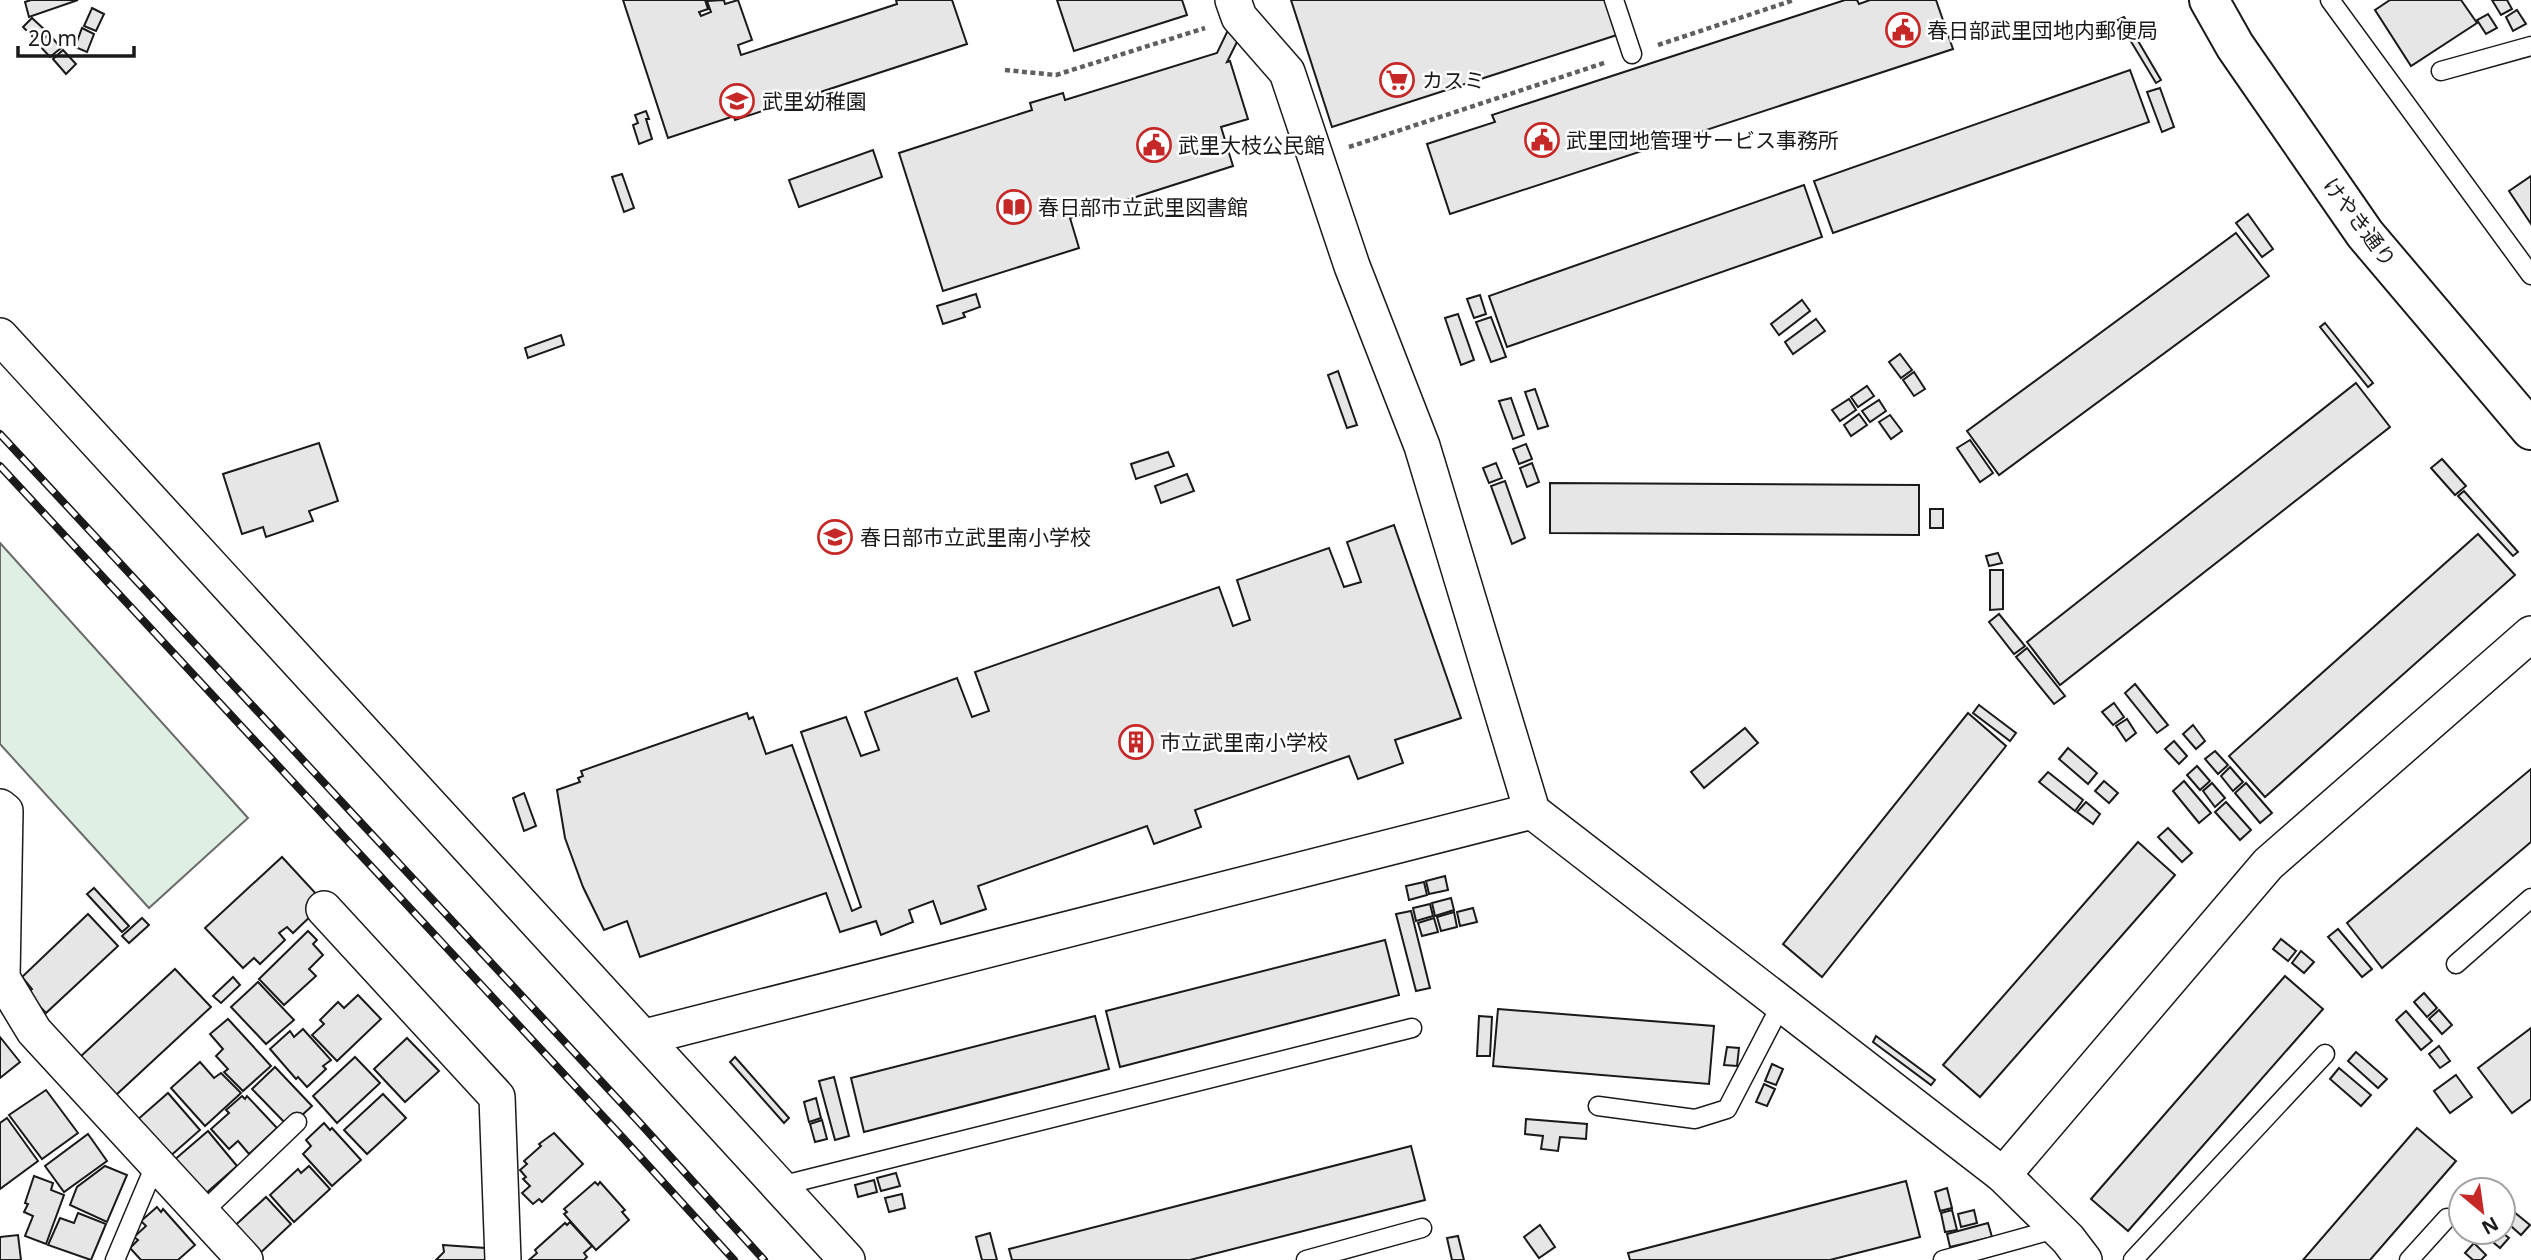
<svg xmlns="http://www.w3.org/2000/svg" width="2531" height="1260" font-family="'Noto Sans','Noto Sans JP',sans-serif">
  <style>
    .green { fill: #e0efe3; stroke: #6a6a6a; stroke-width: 2 }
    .building { fill: #e6e6e6; stroke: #1a1a1a; stroke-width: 2 }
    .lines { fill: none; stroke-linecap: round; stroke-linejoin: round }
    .lane-casing { stroke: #1a1a1a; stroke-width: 21 }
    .street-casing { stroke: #1a1a1a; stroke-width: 38 }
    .secondary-casing { stroke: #1a1a1a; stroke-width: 42 }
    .path { stroke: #5f5f5f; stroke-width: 4.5; stroke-dasharray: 5 3.5; stroke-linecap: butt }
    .lane { stroke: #fff; stroke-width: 18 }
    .street { stroke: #fff; stroke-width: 35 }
    .secondary { stroke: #fff; stroke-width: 38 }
    .rail-casing { stroke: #1a1a1a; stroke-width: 8 }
    .rail { stroke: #fff; stroke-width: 5; stroke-dasharray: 16; stroke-linecap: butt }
    .labels { text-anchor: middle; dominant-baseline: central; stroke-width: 5; stroke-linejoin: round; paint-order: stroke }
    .poi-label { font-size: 21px; fill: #1a1a1a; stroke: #fff; text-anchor: start }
    .street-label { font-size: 21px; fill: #1a1a1a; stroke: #fff }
  </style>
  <rect width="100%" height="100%" fill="#fff"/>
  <path class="green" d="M0,543L248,818L149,908L0,744Z"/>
  <g class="building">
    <path d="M31,0H78L29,17L25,2Z"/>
    <path d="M623,0H705L708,9L699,12L701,16L711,12L707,1L724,0L725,4L738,0L752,40L738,45L741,55L897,4L896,0H952L967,44L735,120L734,116L668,138Z"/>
    <path d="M1057,0H1182L1187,15L1074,51Z"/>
    <path d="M1291,0H1609L1620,34L1332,127Z"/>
    <path d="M1845,0H1857L1859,4L1870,0H1936L1953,49L1450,214L1427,144L1495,122L1492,115Z"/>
    <path d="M2390,0H2461L2477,23L2411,66L2375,10Z"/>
    <path d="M2492,0H2507L2512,9L2501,15Z"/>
    <path d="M92,8L104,14L96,31L84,26Z"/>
    <path d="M2517,10L2526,24L2513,31L2506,17Z"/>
    <path d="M2488,14L2497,28L2486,34L2477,20Z"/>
    <path d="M2124,17L2161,80L2156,83L2118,20Z"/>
    <path d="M32,18L46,31L36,40L23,27Z"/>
    <path d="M82,28L94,34L87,52L75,47Z"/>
    <path d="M1228,30L1240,36L1227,62L1230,61L1248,119L1221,127L1233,166L1070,218L1079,248L943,291L899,153L1032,110L1030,103L1063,93L1065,100L1217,53Z"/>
    <path d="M49,34L61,48L50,57L38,44Z"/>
    <path d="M63,50L76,64L66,74L53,59Z"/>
    <path d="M2130,70L2149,122L1833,233L1814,181Z"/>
    <path d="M2160,88L2174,127L2162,132L2147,92Z"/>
    <path d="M646,111L649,119H646L652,139L639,144L633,125L638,123L635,115Z"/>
    <path d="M873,150L882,177L799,207L789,180Z"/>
    <path d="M622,174L634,208L624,212L612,177Z"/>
    <path d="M2531,176V224L2509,191Z"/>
    <path d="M1804,185L1822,237L1507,347L1489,296Z"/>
    <path d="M2248,214L2273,249L2262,257L2236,223Z"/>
    <path d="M2236,233L2269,276L1999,475L1967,431Z"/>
    <path d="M976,294L980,307L963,313L965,317L943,324L937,306Z"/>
    <path d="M1480,295L1486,314L1474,318L1467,299Z"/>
    <path d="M1802,300L1810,311L1779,335L1771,324Z"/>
    <path d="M1458,314L1474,360L1461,365L1445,318Z"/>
    <path d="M1491,317L1506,357L1491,362L1476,322Z"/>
    <path d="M1816,319L1825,331L1793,354L1785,342Z"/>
    <path d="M2325,323L2373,383L2368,387L2320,327Z"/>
    <path d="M561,335L564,345L528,358L525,348Z"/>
    <path d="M1900,354L1912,370L1901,378L1889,362Z"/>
    <path d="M1338,371L1357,425L1347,428L1328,375Z"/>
    <path d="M1914,372L1925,389L1914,396L1903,380Z"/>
    <path d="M2356,383L2390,427L2060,685L2027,642Z"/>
    <path d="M1867,386L1874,396L1858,407L1851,397Z"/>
    <path d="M1535,389L1548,426L1538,429L1525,392Z"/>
    <path d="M1511,398L1524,435L1513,439L1499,401Z"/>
    <path d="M1849,399L1856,410L1840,421L1832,410Z"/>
    <path d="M1879,400L1886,411L1870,422L1862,411Z"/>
    <path d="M1859,414L1867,425L1851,436L1844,425Z"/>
    <path d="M1890,415L1902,431L1891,439L1879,422Z"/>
    <path d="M1970,440L1993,473L1980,482L1957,448Z"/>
    <path d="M319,443L338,501L309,511L313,521L266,537L263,527L242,534L223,474Z"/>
    <path d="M1526,444L1532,459L1519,464L1513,449Z"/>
    <path d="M1168,452L1174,466L1136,479L1131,464Z"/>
    <path d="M2442,459L2466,486L2455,495L2431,468Z"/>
    <path d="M1496,463L1502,478L1489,483L1483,468Z"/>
    <path d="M1532,463L1539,482L1527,487L1520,468Z"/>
    <path d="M1187,474L1194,491L1161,503L1155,486Z"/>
    <path d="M1505,481L1525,538L1512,544L1491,486Z"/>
    <path d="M1550,483L1919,485V535L1550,533Z"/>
    <path d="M2464,491L2518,552L2513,556L2458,496Z"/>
    <rect x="1930" y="509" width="13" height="19"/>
    <path d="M1394,525L1461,718L1395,740L1403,763L1358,779L1349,756L1195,810L1201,827L1154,844L1147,826L978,886L986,909L941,924L933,901L909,910L913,922L881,935L876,921L840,932L826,893L640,957L627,921L604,930L583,887L565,838L557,790L580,782L578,778L583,776L581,771L747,713L749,719L753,717L766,754L792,745L852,911L861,907L801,732L846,717L861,756L879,750L865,712L957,678L972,717L989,711L975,672L1219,587L1233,626L1250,620L1237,580L1329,548L1344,587L1361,582L1347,542Z"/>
    <path d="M2478,534L2515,575L2265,797L2229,756Z"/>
    <path d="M1998,553L2002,563L1989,566L1986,556Z"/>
    <path d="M1990,570H2003V609L1990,610Z"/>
    <path d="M1999,614L2025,646L2014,654L1989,622Z"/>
    <path d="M2027,648L2065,696L2054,704L2016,657Z"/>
    <path d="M2135,684L2168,725L2157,733L2125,693Z"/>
    <path d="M2114,703L2124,717L2113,725L2102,712Z"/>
    <path d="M1979,705L2016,733L2010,741L1973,713Z"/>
    <path d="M1968,713L2006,746L1822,977L1783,944Z"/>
    <path d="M2127,719L2136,733L2126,741L2116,726Z"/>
    <path d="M2193,725L2205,741L2196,749L2183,734Z"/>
    <path d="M1745,728L1758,743L1704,788L1691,772Z"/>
    <path d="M2174,741L2187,756L2179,764L2165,749Z"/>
    <path d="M2068,748L2097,773L2088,784L2059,759Z"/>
    <path d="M2215,751L2228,765L2218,774L2205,759Z"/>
    <path d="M2197,766L2210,781L2200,790L2187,775Z"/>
    <path d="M2230,767L2243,782L2233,791L2221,776Z"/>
    <path d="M2531,769V842L2382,968L2347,923Z"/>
    <path d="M2048,772L2083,800L2075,811L2039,782Z"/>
    <path d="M2104,781L2118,793L2109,803L2095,791Z"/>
    <path d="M2184,781L2211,813L2199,823L2173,791Z"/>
    <path d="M2212,783L2225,798L2215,807L2203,791Z"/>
    <path d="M2246,783L2272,813L2260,823L2235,793Z"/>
    <path d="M524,793L536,826L524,831L513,798Z"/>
    <path d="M2086,802L2100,814L2093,824L2077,812Z"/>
    <path d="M2226,802L2251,830L2240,840L2215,812Z"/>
    <path d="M2168,828L2192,853L2182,862L2158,837Z"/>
    <path d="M2138,842L2175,875L1980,1097L1943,1065Z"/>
    <path d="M282,857L319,897L317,910L293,933L287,927L279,933L285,940L260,964L254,958L243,968L205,928Z"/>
    <path d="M1445,876L1448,890L1429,894L1426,881Z"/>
    <path d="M1424,882L1427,895L1409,900L1406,886Z"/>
    <path d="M94,888L129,926L122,932L87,894Z"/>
    <path d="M1451,898L1454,910L1435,916L1432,903Z"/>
    <path d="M1430,904L1433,916L1416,921L1413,908Z"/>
    <path d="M1473,908L1477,922L1460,926L1457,912Z"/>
    <path d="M1411,911L1430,988L1416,991L1396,914Z"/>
    <path d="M1454,912L1457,927L1441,931L1437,917Z"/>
    <path d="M88,914L118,946L46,1013L27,993L32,989L22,977Z"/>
    <path d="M142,918L149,925L129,943L122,936Z"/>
    <path d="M1434,918L1438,932L1422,936L1418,923Z"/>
    <path d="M2338,929L2372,969L2362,977L2328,937Z"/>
    <path d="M308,931L317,940L313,944L323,955L309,969L316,976L284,1005L259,979Z"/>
    <path d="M2281,939L2296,951L2288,961L2273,949Z"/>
    <path d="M1385,940L1399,995L1120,1067L1106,1011Z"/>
    <path d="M2301,951L2314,962L2304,973L2292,963Z"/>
    <path d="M175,969L211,1007L116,1095L80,1057Z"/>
    <path d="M2285,976L2323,1009L2128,1231L2091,1199Z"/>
    <path d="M233,977L240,985L221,1003L213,996Z"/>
    <path d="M258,982L294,1020L266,1044L231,1007Z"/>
    <path d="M2424,993L2437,1008L2427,1017L2414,1002Z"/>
    <path d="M358,995L381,1019L337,1061L312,1035L324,1024L320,1020L338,1002L344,1008Z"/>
    <path d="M1498,1009L1714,1026L1709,1084L1493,1066Z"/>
    <path d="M2439,1010L2452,1025L2442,1034L2429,1019Z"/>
    <path d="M2406,1011L2432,1041L2421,1050L2396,1020Z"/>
    <path d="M1095,1016L1109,1069L864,1132L851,1078Z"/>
    <path d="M1479,1016L1492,1017L1490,1056H1477Z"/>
    <path d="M228,1019L271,1066L243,1091L224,1072L228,1069L216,1056L223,1049L210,1034Z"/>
    <path d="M2531,1028V1099L2512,1113L2478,1068Z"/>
    <path d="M303,1029L331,1060L323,1066L326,1069L307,1087L298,1077L296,1079L270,1049L290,1031L294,1037Z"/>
    <path d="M1876,1036L1935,1080L1931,1085L1873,1042Z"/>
    <path d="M0,1037L20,1062L0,1078Z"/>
    <path d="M407,1038L439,1071L405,1102L374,1069Z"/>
    <path d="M2439,1046L2450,1061L2440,1068L2429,1054Z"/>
    <path d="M1727,1047L1739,1048L1737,1066L1724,1065Z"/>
    <path d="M2356,1052L2387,1079L2378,1088L2348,1061Z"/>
    <path d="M355,1057L380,1083L337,1123L313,1096Z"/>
    <path d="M735,1057L789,1118L784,1123L730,1062Z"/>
    <path d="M200,1062L214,1078L221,1073L241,1093L205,1126L171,1088Z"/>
    <path d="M1772,1064L1783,1069L1776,1085L1765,1081Z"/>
    <path d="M275,1067L312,1106L289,1127L252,1089Z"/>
    <path d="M2339,1068L2371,1095L2361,1106L2330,1079Z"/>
    <path d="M2456,1075L2472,1097L2450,1113L2434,1091Z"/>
    <path d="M834,1077L849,1136L835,1140L819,1081Z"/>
    <path d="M1764,1084L1775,1089L1767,1106L1756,1102Z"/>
    <path d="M46,1090L78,1133L42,1159L9,1115Z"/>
    <path d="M168,1093L200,1130L168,1158L136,1121Z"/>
    <path d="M383,1094L406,1118L367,1154L344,1130Z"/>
    <path d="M242,1096L245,1099L247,1096L277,1128L249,1154L238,1141L229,1149L211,1129L229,1113L226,1110Z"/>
    <path d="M816,1098L821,1118L809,1122L804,1102Z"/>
    <path d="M7,1118L38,1161L0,1189V1123Z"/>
    <path d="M1526,1119L1587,1124L1586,1139L1560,1137L1558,1151L1541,1149L1543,1136L1525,1134Z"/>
    <path d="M822,1120L827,1139L815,1142L810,1124Z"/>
    <path d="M324,1123L330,1130L332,1128L361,1160L332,1186L303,1154L311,1146L306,1140Z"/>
    <path d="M2417,1128L2456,1161L2370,1260H2303Z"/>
    <path d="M208,1131L237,1166L204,1195L173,1161Z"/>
    <path d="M554,1133L583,1164L542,1202L539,1199L533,1204L522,1193L530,1186L523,1179L526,1177L520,1170L527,1164L524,1161L541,1146L539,1144Z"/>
    <path d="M88,1134L107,1161L64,1192L45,1166Z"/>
    <path d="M1411,1146L1425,1200L1190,1260H1012L1009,1249Z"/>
    <path d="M105,1166L127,1175L107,1222L70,1205L77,1187Z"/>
    <path d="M309,1166L330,1189L294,1222L270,1195L298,1169L301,1173Z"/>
    <path d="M896,1173L900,1186L881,1191L877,1178Z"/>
    <path d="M34,1176L53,1183L51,1190L64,1195L46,1244L25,1236L33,1216L24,1212L28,1204L25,1203Z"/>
    <path d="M874,1180L877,1192L858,1197L855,1185Z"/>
    <path d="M1906,1181L1920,1237L1830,1260H1630L1628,1253Z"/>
    <path d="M595,1182L598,1185L600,1182L625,1210L622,1212L629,1220L596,1250L564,1214L567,1212L564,1209Z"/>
    <path d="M1947,1188L1952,1208L1940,1211L1935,1192Z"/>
    <path d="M902,1194L905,1208L889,1212L885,1198Z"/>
    <path d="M266,1197L291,1224L254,1259L228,1232Z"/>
    <path d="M2503,1203L2530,1225L2521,1235L2503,1219Z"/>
    <path d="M157,1207L161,1212L163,1209L195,1245L178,1260H141L130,1248L138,1240L134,1237L146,1226L141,1221Z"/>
    <path d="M1952,1210L1957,1230L1945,1232L1941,1213Z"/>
    <path d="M1974,1210L1977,1223L1961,1227L1958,1214Z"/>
    <path d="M78,1213L106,1224L91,1260L48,1245L60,1218L74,1223Z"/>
    <path d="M570,1222L592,1246L584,1253L587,1257L584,1260H529L537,1253L535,1250L565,1223L567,1225Z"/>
    <path d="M1988,1223L1992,1237L1950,1247L1947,1234Z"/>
    <path d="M1540,1225L1555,1247L1539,1258L1524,1237Z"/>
    <path d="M2481,1232H2501L2509,1238L2500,1248Z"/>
    <path d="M990,1233L997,1260H982L976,1237Z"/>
    <path d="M18,1235L21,1260H0V1237Z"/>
    <path d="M1458,1236L1464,1260H1452L1447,1238Z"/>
    <path d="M2474,1243L2486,1255L2481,1260H2473L2465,1253Z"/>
    <path d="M443,1245L485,1248V1260H436L444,1252Z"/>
  </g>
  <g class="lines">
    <g class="lane-casing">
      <g id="lane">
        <path d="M1614,0L1632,54"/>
        <path d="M2330,0L2531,275"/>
        <path d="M2441,71L2531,46"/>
        <path d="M2456,964L2531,898"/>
        <path d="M1598,1106L1695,1119L1727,1109L1781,1005"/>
        <path d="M780,1186L1412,1028"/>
        <path d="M202,1213L297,1122"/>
        <path d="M115,1260L156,1163"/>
        <path d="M1306,1260L1422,1228"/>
        <path d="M1943,1260L2055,1229"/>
        <path d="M2133,1260L2325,1054"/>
        <path d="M2409,1260L2447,1218"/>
      </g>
    </g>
    <g class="street-casing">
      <g id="street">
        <path d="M1233,0L1239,17L1287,72L1352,266L1422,446L1532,811"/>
        <path d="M0,336L847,1260"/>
        <path d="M0,807L5,811L2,978L34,1031L245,1260"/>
        <path d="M324,909L497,1097L503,1260"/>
        <path d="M645,1037L1532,811L2003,1175L2068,1239L2084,1260"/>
        <path d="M2003,1175L2268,864L2531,634"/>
      </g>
    </g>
    <g class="secondary-casing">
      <path id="secondary" d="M2209,0L2235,46L2365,234L2531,430"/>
    </g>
    <g class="path">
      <path d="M1658,45L1794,0"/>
      <path d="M1005,70L1056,75L1205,28"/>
      <path d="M1349,147L1607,62"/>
    </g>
    <use href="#lane" class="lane"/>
    <use href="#street" class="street"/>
    <use href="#secondary" class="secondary"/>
    <g class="rail-casing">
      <g id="rail">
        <path d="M0,434L639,1122L764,1260"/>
        <path d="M0,466L624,1139L734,1260"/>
      </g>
    </g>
    <use href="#rail" class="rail"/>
  </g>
  <defs>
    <g id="civic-ring" transform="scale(1.75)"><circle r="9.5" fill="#fff" stroke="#c62828" stroke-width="1.5"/><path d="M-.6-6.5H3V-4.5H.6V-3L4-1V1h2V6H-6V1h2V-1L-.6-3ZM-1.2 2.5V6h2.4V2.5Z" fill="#c62828"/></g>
    <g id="supermarket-ring" transform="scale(1.75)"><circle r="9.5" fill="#fff" stroke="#c62828" stroke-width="1.5"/><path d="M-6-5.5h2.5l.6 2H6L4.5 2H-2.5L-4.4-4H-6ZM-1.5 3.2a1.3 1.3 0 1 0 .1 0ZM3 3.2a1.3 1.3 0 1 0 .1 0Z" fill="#c62828"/></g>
    <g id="school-ring" transform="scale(1.75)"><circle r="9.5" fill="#fff" stroke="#c62828" stroke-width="1.5"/><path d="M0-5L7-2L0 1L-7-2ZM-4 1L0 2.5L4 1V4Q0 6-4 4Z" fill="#c62828"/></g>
    <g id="library-ring" transform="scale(1.75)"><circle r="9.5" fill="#fff" stroke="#c62828" stroke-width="1.5"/><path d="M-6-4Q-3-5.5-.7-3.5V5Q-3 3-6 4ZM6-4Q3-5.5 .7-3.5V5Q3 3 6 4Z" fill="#c62828"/></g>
    <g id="building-ring" transform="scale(1.75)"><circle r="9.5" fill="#fff" stroke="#c62828" stroke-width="1.5"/><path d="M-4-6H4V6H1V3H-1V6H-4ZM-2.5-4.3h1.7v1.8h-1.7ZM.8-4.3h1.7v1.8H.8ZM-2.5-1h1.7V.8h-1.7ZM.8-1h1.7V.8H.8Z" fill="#c62828"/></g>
  </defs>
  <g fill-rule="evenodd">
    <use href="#civic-ring" x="1903" y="30"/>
    <use href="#supermarket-ring" x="1397" y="80"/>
    <use href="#school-ring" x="737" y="101"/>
    <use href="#civic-ring" x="1542" y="140"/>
    <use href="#civic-ring" x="1154" y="145"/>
    <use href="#library-ring" x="1014" y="207"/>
    <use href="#school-ring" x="835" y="537"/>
    <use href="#building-ring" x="1136" y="742"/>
  </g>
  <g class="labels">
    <g class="poi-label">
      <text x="1927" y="30">春日部武里団地内郵便局</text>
      <text x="1422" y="80">カスミ</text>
      <text x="762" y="101">武里幼稚園</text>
      <text x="1566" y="140">武里団地管理サービス事務所</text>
      <text x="1178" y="145">武里大枝公民館</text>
      <text x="1038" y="207">春日部市立武里図書館</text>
      <text x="860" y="537">春日部市立武里南小学校</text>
      <text x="1160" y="742">市立武里南小学校</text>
    </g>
    <g class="street-label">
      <text transform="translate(2360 222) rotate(53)">けやき通り</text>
    </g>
  </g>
  <g transform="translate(2482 1211) rotate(151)"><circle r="33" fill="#ffffff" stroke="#a3a3a3" stroke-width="2"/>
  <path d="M0-5L12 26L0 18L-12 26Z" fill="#c62828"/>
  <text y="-10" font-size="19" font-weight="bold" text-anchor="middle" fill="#1a1a1a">N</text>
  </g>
  <path d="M18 46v10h116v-10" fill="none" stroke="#1a1a1a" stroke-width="3.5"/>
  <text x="28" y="46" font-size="21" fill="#1a1a1a" stroke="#ffffff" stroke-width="5" paint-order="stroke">20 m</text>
</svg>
